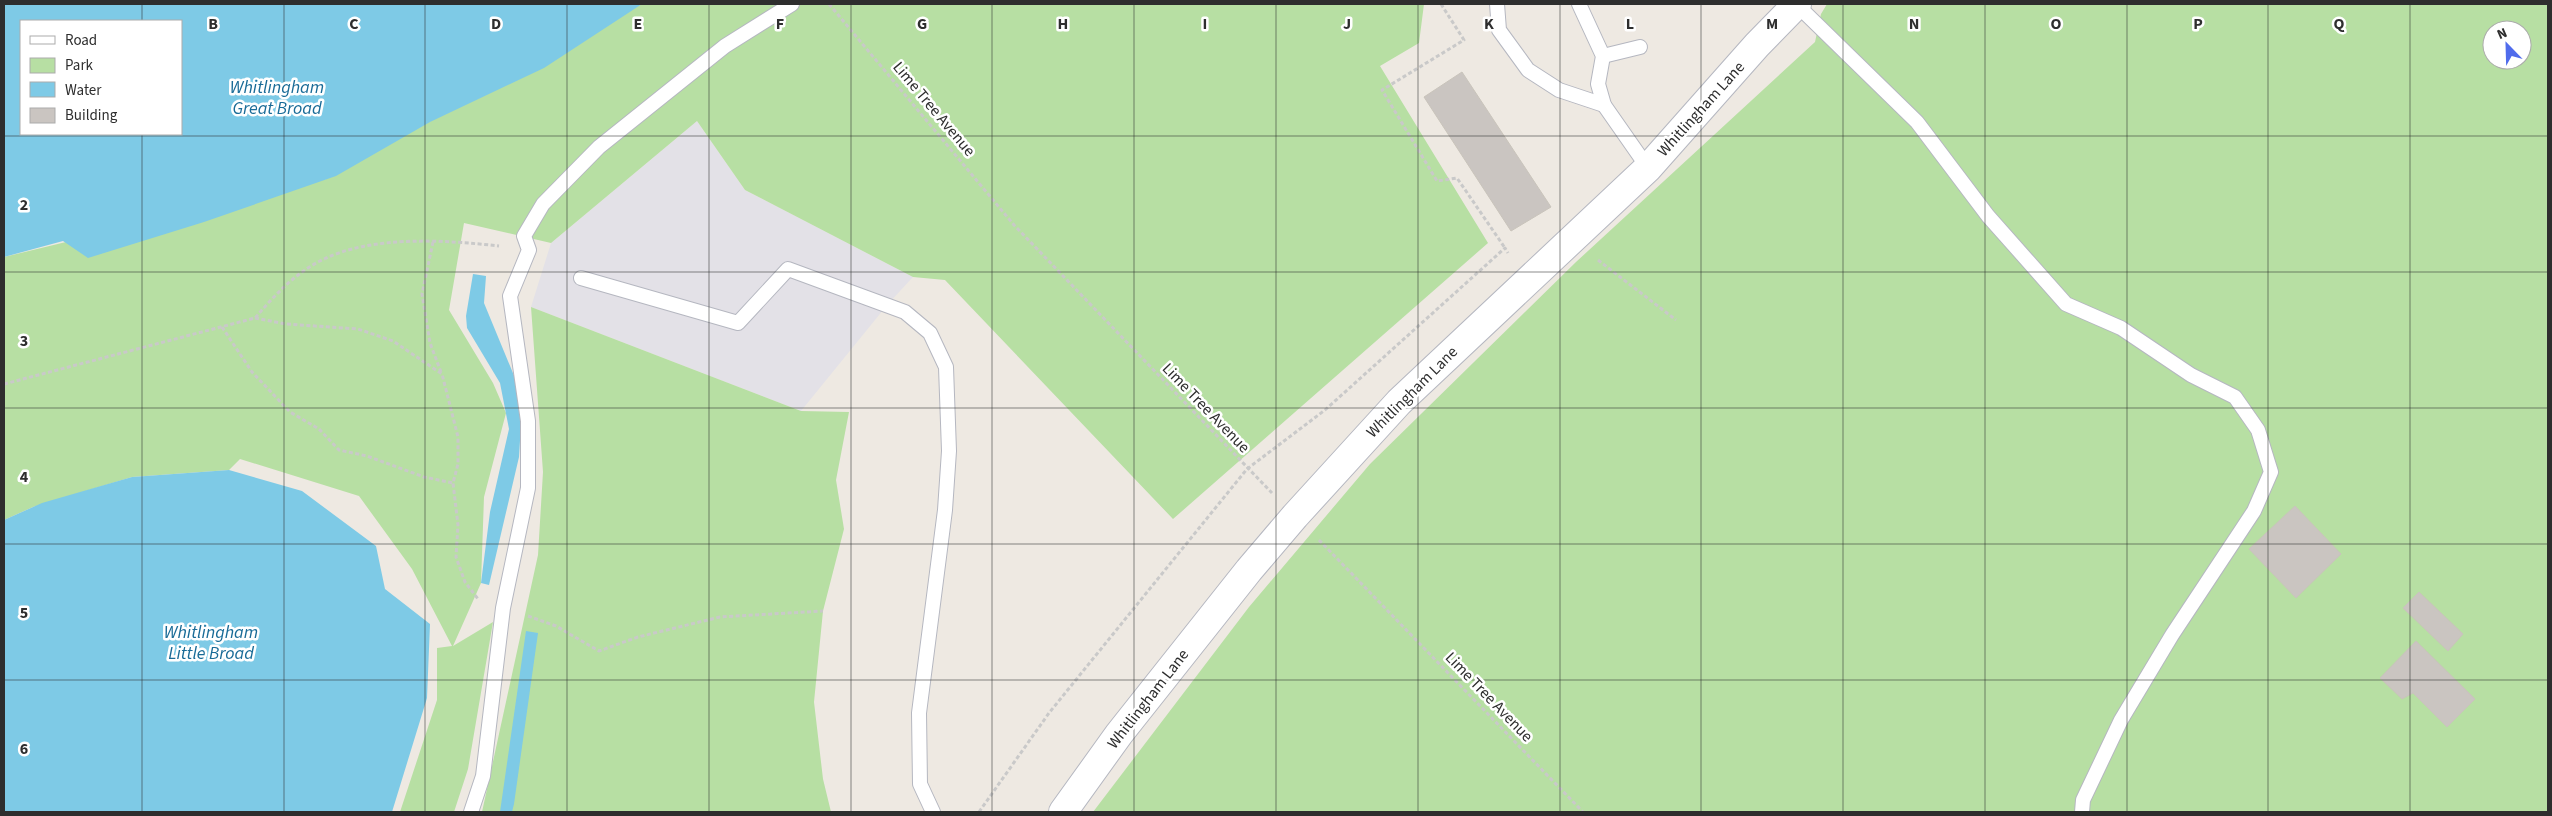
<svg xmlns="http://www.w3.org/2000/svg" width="2552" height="816" font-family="'Source Sans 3',sans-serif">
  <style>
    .industrial { fill: #e3e1e7 }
    .green { fill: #b7dfa3; fill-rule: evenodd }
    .water { fill: #7ecae6; fill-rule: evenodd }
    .building { fill: #cac5c1; stroke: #c9c4bb }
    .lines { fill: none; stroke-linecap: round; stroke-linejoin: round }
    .lane-casing { stroke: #b5b7c0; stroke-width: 16 }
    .street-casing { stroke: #b5b7c0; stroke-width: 30 }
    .path { stroke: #c9c9c9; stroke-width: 3; stroke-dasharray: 4 2.5; stroke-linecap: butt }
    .lane { stroke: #fff; stroke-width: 14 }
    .street { stroke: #fff; stroke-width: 28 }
    .grid { fill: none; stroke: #2e2e2e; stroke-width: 1; stroke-opacity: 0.55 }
    .labels { text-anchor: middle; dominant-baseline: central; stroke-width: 5; stroke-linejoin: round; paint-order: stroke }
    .street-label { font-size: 16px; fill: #2e2e2e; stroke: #fff }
    .water-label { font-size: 18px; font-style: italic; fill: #196b97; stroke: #fff }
    .grid-label { font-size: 16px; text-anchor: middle; font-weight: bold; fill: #2e2e2e; stroke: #fff; stroke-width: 5; stroke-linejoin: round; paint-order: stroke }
  </style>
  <rect width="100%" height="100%" fill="#eee9e2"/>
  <path class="industrial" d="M697,121L745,190L913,277L888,304L801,411L531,307L551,243Z"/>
  <g class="green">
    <path d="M642,4H1424L1419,43L1380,66L1488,243L1173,519L945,280L913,277L745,190L697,121L551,243L464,223L449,310L493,383L506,413L484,497L481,583L453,646L493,622L468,769L454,812H400L437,700V648L452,646L412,569L359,496L240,459L229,470L132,477L33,507L4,520V257L326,179Z"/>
    <path d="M1827,4H2548V812H1093L1249,607L1370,464L1576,262L1815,42L1821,14ZM2492,30H2522V60H2492Z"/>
    <path d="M531,307L801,411L849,412L836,480L844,529L823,611L814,702L823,779L831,812H482L538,555L543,472Z"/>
  </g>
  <g class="water">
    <path d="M4,4H642L544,68L430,122L336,176L204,222L88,258L63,241L4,257ZM21,21H181V134H21Z"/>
    <path d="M473,274L486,276L484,303L515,378L522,408L519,457L489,585L481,583L490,512L509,429L500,383L467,328L466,316Z"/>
    <path d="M229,470L302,491L376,546L385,589L430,624L427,698L392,812H4V520L42,503L132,477Z"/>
    <path d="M526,631L538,633L514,804L512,812H500Z"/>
  </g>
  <g class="building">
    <path d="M1462,72L1551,207L1511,231L1424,97Z"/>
    <path d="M2295,506L2341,554L2296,598L2249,549Z"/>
    <path d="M2419,592L2463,634L2448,651L2403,608Z"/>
    <path d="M2416,641L2475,699L2447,727L2413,693L2402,699L2380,678Z"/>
  </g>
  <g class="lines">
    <g class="lane-casing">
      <g id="lane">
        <path d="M1497,4L1499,30L1528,70L1559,90L1604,105"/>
        <path d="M1579,4L1603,56L1598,84L1604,105L1648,168"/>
        <path d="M1796,4L1917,122L1988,216L2066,304L2121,328L2191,375L2235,397L2258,430L2271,472L2254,511L2172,635L2121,720L2083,800L2082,812"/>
        <path d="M1603,56L1640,47"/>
        <path d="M581,278L738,323L788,269L905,312L930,333L946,367L949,451L945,510L919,713L920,784L933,812"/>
        <path d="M471,812L483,776L503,608L528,488V421L510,296L529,250L524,236L543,204L599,147L725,46L792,4"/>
      </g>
    </g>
    <g class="street-casing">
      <path id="street" d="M1063,812L1119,734L1249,570L1295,516L1399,402L1648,168L1757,45L1797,4"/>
    </g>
    <g class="path">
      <path d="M829,4L1014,225L1272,493"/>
      <path d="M1441,4L1464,40L1382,90L1437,181L1457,178L1505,248"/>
      <path d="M433,242L422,294L430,343L441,372"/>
      <path d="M1598,260L1676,320"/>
      <path d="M255,318L286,324L358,329L393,341L442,374L458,437V464L453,483L458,525L456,557L465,582L478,599"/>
      <path d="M222,327L252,372L290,412L319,429L339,450L367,456L424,477L453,483"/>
      <path d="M4,384L255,318C274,296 295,273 322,260C372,235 444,240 499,246"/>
      <path d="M1319,540L1583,812"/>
      <path d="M528,616L556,626L599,651L638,637L720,617L823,611"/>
      <path d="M979,812L1049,713L1247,469L1325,410L1505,248L1508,253"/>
    </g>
    <use href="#lane" class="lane"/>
    <use href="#street" class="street"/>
  </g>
  <path class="grid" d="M142,4V21M284,4V812M425,4V812M567,4V812M709,4V812M851,4V812M992,4V812M1134,4V812M1276,4V812M1418,4V812M1560,4V812M1701,4V812M1843,4V812M1985,4V812M2127,4V812M2268,4V812M2410,4V812M142,134V812M4,136H2548M4,272H2548M4,408H2548M4,544H2548M4,680H2548"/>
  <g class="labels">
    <g class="street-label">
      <text transform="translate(934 109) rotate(50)">Lime Tree Avenue</text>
      <text transform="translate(1701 109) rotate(-48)">Whitlingham Lane</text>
      <text transform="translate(1412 392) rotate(-45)">Whitlingham Lane</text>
      <text transform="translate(1206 408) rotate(46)">Lime Tree Avenue</text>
      <text transform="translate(1489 697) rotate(46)">Lime Tree Avenue</text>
      <text transform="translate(1148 699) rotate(-52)">Whitlingham Lane</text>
    </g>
    <g class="water-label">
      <text x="277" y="87">Whitlingham<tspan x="277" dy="21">Great Broad</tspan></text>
      <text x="211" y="632">Whitlingham<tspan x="211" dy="21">Little Broad</tspan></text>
    </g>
  </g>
  <g class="grid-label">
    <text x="213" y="29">B</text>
    <text x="354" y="29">C</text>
    <text x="496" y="29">D</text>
    <text x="638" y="29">E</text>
    <text x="780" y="29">F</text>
    <text x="922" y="29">G</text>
    <text x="1063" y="29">H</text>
    <text x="1205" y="29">I</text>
    <text x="1347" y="29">J</text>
    <text x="1489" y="29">K</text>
    <text x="1630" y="29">L</text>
    <text x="1772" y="29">M</text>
    <text x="1914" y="29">N</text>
    <text x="2056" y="29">O</text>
    <text x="2198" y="29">P</text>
    <text x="2339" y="29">Q</text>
    <text x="24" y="210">2</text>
    <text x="24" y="346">3</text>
    <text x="24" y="482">4</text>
    <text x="24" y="618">5</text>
    <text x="24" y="754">6</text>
  </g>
  <rect width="2552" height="816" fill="none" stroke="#2e2e2e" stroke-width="10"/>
  <rect x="20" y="20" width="162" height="115" fill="#ffffff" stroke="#ababab"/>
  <rect x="30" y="36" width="25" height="8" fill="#ffffff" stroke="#ababab"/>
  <text x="65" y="45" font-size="15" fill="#2e2e2e">Road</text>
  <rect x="30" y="58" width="25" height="15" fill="#b7dfa3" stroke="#ababab"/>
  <text x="65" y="70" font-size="15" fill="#2e2e2e">Park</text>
  <rect x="30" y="82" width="25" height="15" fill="#7ecae6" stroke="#ababab"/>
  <text x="65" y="95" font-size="15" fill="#2e2e2e">Water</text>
  <rect x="30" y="108" width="25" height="15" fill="#cac5c1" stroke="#ababab"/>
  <text x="65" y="120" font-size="15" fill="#2e2e2e">Building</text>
  <g transform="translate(2507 45) rotate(337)"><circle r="24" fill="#ffffff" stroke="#ababab"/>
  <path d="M0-4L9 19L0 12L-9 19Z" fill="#506cec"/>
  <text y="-8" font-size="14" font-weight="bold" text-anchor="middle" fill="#2e2e2e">N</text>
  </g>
</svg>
